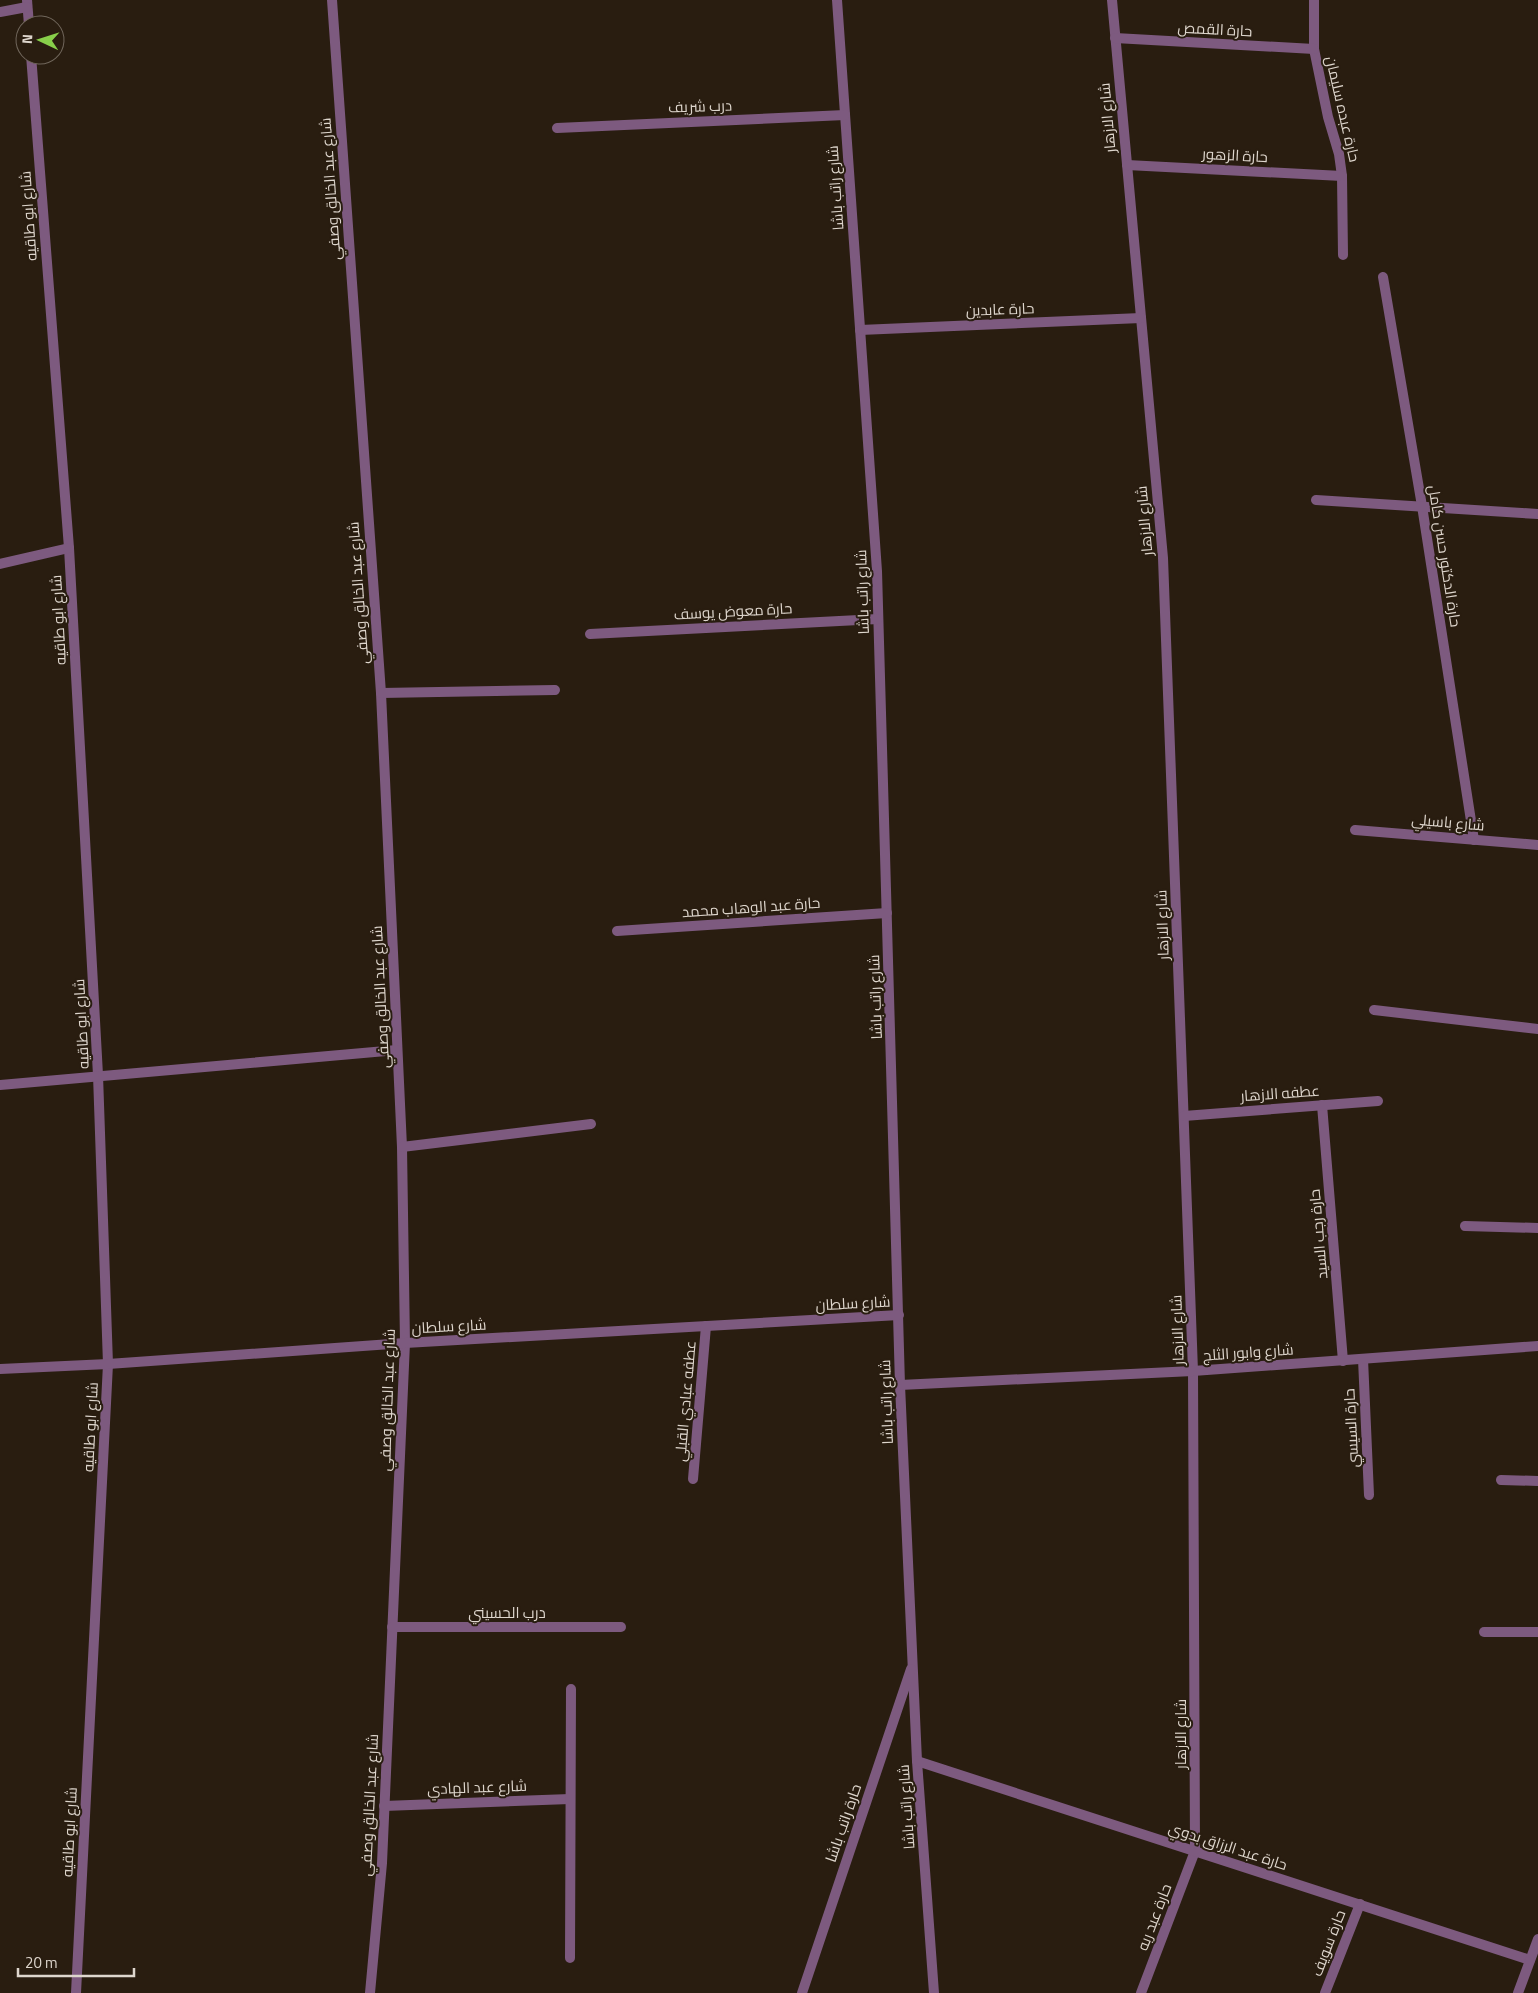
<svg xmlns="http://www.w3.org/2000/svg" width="1538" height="1993" font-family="'Titillium Web',Cairo,sans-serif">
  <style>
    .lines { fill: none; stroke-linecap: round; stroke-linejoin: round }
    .street { stroke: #7d5a7f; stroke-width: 10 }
    .labels { text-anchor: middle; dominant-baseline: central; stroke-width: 4; stroke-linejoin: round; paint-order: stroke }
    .street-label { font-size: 15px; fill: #ded6cd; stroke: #291d10 }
  </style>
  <rect width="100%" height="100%" fill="#291d10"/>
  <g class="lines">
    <g class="street">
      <path d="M27,0L29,25"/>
      <path d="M332,0L381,693L402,1147L405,1343L382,1863L370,1993"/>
      <path d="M837,0L877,571L900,1385L917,1761L934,1993"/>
      <path d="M1112,0L1163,558L1193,1371L1195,1851L1141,1993"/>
      <path d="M1314,0V49L1328,117L1339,154L1342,176L1343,255"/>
      <path d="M0,12L27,7"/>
      <path d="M1115,38L1314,49"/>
      <path d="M31,55L69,548L98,1075L108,1364L76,1993"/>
      <path d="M557,128L845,115"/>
      <path d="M1127,165L1342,176"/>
      <path d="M1383,277L1422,506L1474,840"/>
      <path d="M860,330L1141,318"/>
      <path d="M1316,500L1538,514"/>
      <path d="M0,564L69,548"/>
      <path d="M590,634L878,619"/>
      <path d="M381,693L555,690"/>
      <path d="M1355,830L1538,845"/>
      <path d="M617,931L887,913"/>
      <path d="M1374,1010L1538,1029"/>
      <path d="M0,1085L397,1050"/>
      <path d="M1322,1105L1343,1361"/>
      <path d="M1184,1116L1378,1101"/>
      <path d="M402,1147L591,1124"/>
      <path d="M1465,1226L1538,1228"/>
      <path d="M1363,1359L1369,1495"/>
      <path d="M0,1369L108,1364L405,1343L899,1315"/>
      <path d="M900,1385L1193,1371L1538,1346"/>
      <path d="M693,1479L706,1326"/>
      <path d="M1501,1480L1538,1481"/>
      <path d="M392,1627H621"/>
      <path d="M1484,1632H1538"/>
      <path d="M917,1761L1530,1960"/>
      <path d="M384,1806L570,1799"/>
      <path d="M570,1958L571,1689"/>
      <path d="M802,1993L911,1669"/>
      <path d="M1325,1993L1360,1904"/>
      <path d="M1518,1993L1538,1939"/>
    </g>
  </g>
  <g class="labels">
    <g class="street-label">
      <text transform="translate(1215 29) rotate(3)">حارة القمص</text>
      <text transform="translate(700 106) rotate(-2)">درب شريف</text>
      <text transform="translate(1343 109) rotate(77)">حارة عبده سليمان</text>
      <text transform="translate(1107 118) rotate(-95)">شارع الازهار</text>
      <text transform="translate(1235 155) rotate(3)">حارة الزهور</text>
      <text transform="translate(835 188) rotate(-94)">شارع راتب باشا</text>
      <text transform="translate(330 189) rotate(-94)">شارع عبد الخالق وصفي</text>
      <text transform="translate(28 216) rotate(-94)">شارع ابو طاقيه</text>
      <text transform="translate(1000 309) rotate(-2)">حارة عابدين</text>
      <text transform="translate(1144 521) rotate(-95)">شارع الازهار</text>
      <text transform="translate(1445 556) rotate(81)">حارة الدكتور حسن كامل</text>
      <text transform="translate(862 592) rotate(-92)">شارع راتب باشا</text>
      <text transform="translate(358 593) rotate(-94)">شارع عبد الخالق وصفي</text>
      <text transform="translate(733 611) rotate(-3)">حارة معوض يوسف</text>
      <text transform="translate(58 620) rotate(-93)">شارع ابو طاقيه</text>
      <text transform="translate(1448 822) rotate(5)">شارع باسيلي</text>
      <text transform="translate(751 907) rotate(-4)">حارة عبد الوهاب محمد</text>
      <text transform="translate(1162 925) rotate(-92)">شارع الازهار</text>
      <text transform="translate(380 997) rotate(-93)">شارع عبد الخالق وصفي</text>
      <text transform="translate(875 997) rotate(-92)">شارع راتب باشا</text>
      <text transform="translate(81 1024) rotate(-93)">شارع ابو طاقيه</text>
      <text transform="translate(1280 1093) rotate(-4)">عطفه الازهار</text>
      <text transform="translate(1318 1234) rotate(-95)">حارة رجب السيد</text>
      <text transform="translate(853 1303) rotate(-3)">شارع سلطان</text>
      <text transform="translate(449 1326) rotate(-3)">شارع سلطان</text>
      <text transform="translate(1177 1330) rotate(-92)">شارع الازهار</text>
      <text transform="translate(1248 1352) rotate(-4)">شارع وابور الثلج</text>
      <text transform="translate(387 1400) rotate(-88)">شارع عبد الخالق وصفي</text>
      <text transform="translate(685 1401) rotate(-85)">عطفه عبادي القبلي</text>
      <text transform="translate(886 1402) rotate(-92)">شارع راتب باشا</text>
      <text transform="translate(90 1427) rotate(-87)">شارع ابو طاقيه</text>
      <text transform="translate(1351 1428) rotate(-93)">حارة السيسي</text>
      <text x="507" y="1612">درب الحسيني</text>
      <text transform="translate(1180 1734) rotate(-90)">شارع الازهار</text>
      <text transform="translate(477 1787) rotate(-2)">شارع عبد الهادي</text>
      <text transform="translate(369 1805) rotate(-87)">شارع عبد الخالق وصفي</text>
      <text transform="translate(906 1807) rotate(-94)">شارع راتب باشا</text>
      <text transform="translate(843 1823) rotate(-71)">حارة راتب باشا</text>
      <text transform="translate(69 1832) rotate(-87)">شارع ابو طاقيه</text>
      <text transform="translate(1228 1846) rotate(18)">حارة عبد الرزاق بدوي</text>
      <text transform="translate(1154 1917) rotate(-69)">حارة عبد ربه</text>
      <text transform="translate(1328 1943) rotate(-69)">حارة سويف</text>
    </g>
  </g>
  <g transform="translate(40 40) rotate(274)"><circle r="24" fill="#291d10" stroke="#71675c"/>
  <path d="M0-4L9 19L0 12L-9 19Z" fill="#88cf4a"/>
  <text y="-8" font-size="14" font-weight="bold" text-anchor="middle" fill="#ded6cd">N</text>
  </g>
  <path d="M18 1968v8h116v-8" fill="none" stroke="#ded6cd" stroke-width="2.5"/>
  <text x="25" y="1968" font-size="15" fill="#ded6cd" stroke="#291d10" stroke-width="4" paint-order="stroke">20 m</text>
</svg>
